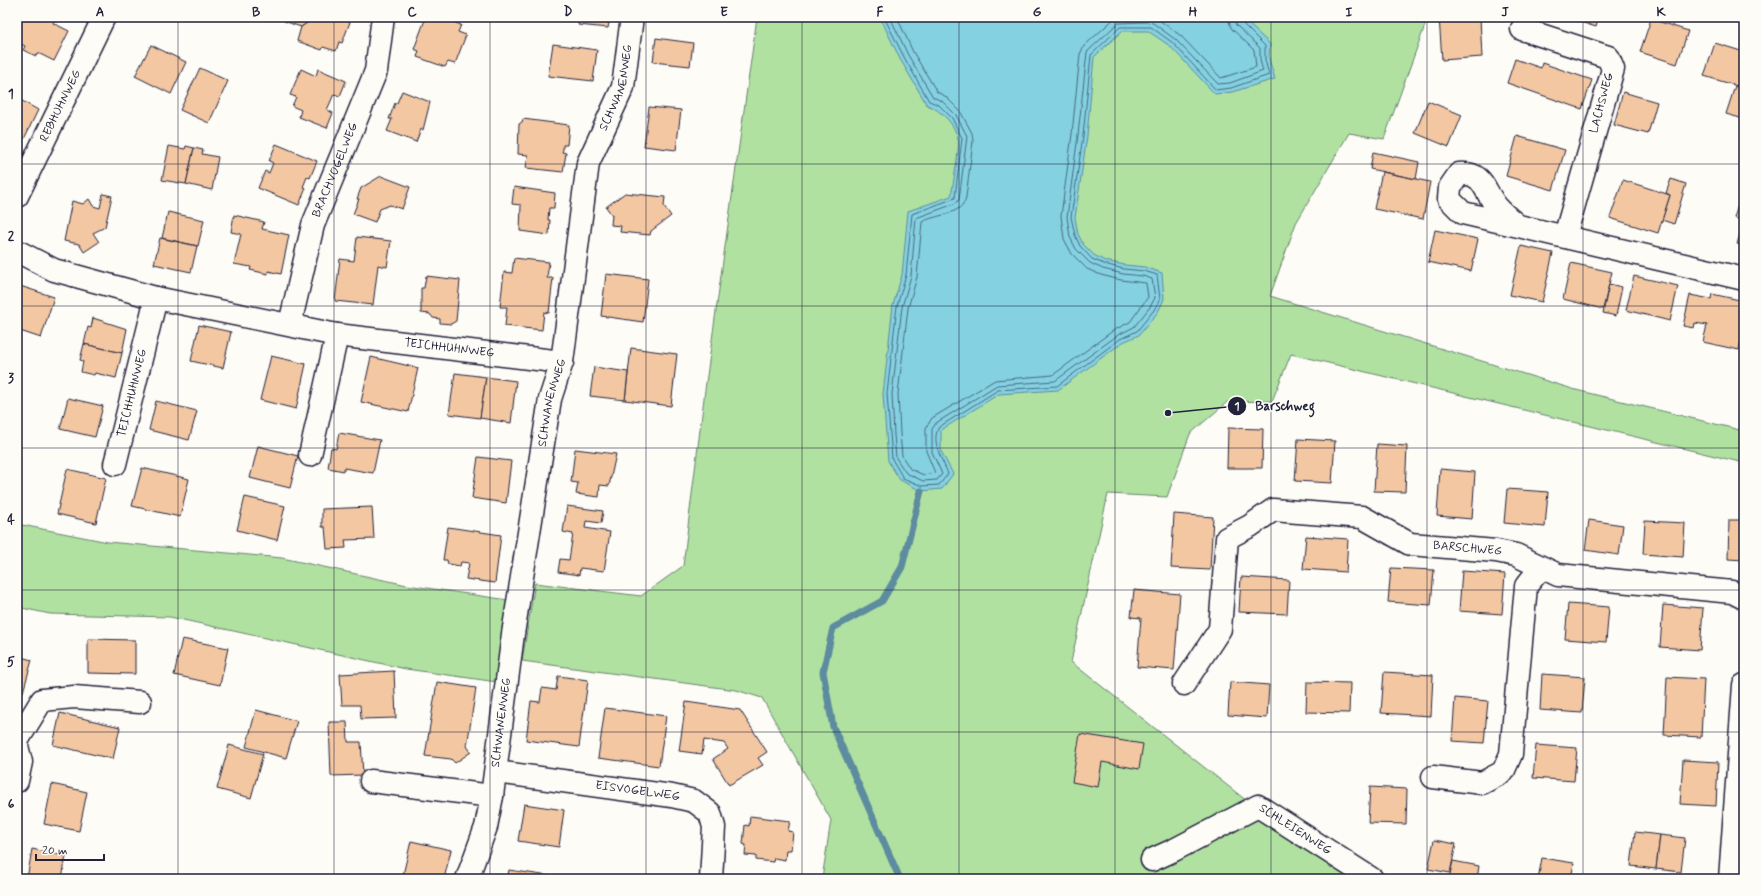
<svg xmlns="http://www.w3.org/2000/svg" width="1761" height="896" font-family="Mynerve,sans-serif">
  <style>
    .green { fill: #b0e1a1; stroke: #69826e }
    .water { fill: #84d1e2; stroke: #5d8b9f }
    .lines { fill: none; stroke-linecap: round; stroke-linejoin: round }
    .shore { stroke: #49687e; stroke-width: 1 }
    .stream { stroke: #5d8b9f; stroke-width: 7 }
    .building { fill: #f3c7a2; stroke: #22223b }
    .minor-casing { stroke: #22223b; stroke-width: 25 }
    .minor { stroke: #fdfcf7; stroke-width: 22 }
    .grid { fill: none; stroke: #22223b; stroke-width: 1; stroke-opacity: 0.55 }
    .labels { text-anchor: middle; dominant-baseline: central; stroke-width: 3; stroke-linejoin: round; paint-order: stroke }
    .street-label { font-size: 12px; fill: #22223b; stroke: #fdfcf7 }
    .leader { fill: none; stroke: #22223b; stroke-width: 1.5 }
    .callout-dot { fill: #22223b; stroke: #fdfcf7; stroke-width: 1.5 }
    .mark-label { font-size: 12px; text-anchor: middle; font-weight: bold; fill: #fff }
    .callout-label { font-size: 13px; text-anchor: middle; font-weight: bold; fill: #22223b; stroke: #fdfcf7; stroke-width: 3; stroke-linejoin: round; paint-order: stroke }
    .neatline { fill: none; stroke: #22223b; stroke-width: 1.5 }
    .grid-label { font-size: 13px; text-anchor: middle; font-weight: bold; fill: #22223b }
  </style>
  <rect width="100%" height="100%" fill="#fdfcf7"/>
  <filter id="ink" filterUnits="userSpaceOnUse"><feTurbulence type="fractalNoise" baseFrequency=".025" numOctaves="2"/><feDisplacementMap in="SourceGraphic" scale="8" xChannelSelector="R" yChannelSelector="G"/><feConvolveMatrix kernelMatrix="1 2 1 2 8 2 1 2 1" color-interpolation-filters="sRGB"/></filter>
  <g filter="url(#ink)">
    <g class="green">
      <path d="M757,17H1428L1384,139L1349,133L1296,223L1270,296L1576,390L1744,431V463L1291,354L1272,401L1227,402L1190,434L1167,497L1108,494L1071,662L1252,805L1366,879H822L831,820L762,698L736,690L522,661L535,583L641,596L683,566L705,390Z"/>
      <path d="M17,524L108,542L282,558L407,585L508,600L497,682L406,669L170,617L50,614L17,607Z"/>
    </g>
    <path class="water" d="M880,17H1241L1270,44L1269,59L1275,79L1232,92L1215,94L1170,46L1148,31H1122L1094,57L1087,136L1075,218L1078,234L1083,244L1094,255L1105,261L1125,265L1145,267L1162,273L1164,299L1158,312L1139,335L1123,342L1058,390L999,394L941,430V451L953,474L942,489L921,491L900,480L888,461L883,394L893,305L902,275L908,211L951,196C953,185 960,147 958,139C955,124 941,110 927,105L900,59Z"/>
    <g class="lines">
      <g class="shore">
        <path d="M884,17L904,57L929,101L939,105L952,118L962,138L955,198L912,214L906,275L897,306L887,394L892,459L903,478L922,486L939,485L948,474C943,460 930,442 939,427L998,390L1057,386L1120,339L1137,331L1154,310L1160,299L1157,275L1144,271L1124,269L1104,264L1092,259L1080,246L1075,235L1071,217L1083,136L1091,55L1120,27H1151L1173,43L1216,90L1231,88L1269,75L1265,60V46L1240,21L1239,17"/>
        <path d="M890,17L908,55L933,97L942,101L956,115L967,136L959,200L954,204L916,218L911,276L902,307L892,394L894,435L896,458L906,473L923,481L937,480L942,474L932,452V429L936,423L997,385L1055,381L1118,335L1134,327L1150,307L1155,298L1152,279L1143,276L1123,274L1103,269L1090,263L1076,249L1070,237L1067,217L1078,135L1087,52L1118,23L1148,22L1153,23L1176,40L1218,84L1230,83L1263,71L1260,60V48L1236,25L1234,17"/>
        <path d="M897,17L913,52L937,92L945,96L960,111L972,133L973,141L966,197C962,216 936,214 922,222L917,277L908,308L898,394L900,434L902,456L910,469L924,475L935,473L926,451V428L932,418L995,380L1053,375L1114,330L1130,322L1148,297L1146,283L1121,280L1101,275L1087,269L1072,254L1064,239L1061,216L1072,134L1080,54L1084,46L1116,17"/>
        <path d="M1155,17L1181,36L1221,78L1256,67L1254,50L1231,28L1228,17"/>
      </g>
      <path class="stream" d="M900,879L833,727L823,672L833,628L882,601L902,567L921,491"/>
    </g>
    <g class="building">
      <path d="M17,17H51L55,19L53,23L69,31L54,61L38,53L36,56L23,50L25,46L17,42Z"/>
      <path d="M286,17H316L301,27L284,21Z"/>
      <path d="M316,17H334L350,22L342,43L339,42L336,51L323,47L322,50L297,41L301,27Z"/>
      <path d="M426,17H441L461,25L458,32L466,35L455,64L448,62L445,67L417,57L419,51L414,49Z"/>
      <path d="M573,17H610L608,28L578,25L579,18Z"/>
      <path d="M1439,17H1480L1482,57L1442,60Z"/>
      <path d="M1565,17H1599L1596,27Z"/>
      <path d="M1651,19L1688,31L1677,64L1640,52Z"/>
      <path d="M656,38L693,43L690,66L653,62Z"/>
      <path d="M1715,43L1744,52V88L1704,76Z"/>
      <path d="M553,44L597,50L593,81L548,76Z"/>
      <path d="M151,45L186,62L171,94L135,76Z"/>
      <path d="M1515,59L1541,68L1542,63L1592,80L1582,109L1507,83Z"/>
      <path d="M200,68L228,81L209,123L180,110Z"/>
      <path d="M301,69L316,76L318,69L346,81L340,96L334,94L327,110L333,113L327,128L299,117L301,110L292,106L296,97L290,95Z"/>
      <path d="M1735,86L1744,88V119L1726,114Z"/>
      <path d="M402,91L430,102L423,130L421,129L416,142L387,131L392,119H389L395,103H397Z"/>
      <path d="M1623,92L1657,102L1648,134L1614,125Z"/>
      <path d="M17,98L38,110L24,139L17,135Z"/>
      <path d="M1428,101L1462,115L1449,147L1415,133Z"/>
      <path d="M649,107L681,110L676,150L644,146Z"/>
      <path d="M523,119L569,125L567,145H563V150L562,152L566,153L563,172L526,168L528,155L518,154L519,124L522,122Z"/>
      <path d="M1517,136L1565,150L1553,190L1506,176Z"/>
      <path d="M276,144L317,161L310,178L307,177L303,187L306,188L299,205L258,188L265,171L269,173L273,163L269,161Z"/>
      <path d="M169,146L185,149L186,146L194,148L186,184L162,180Z"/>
      <path d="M194,148L203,150L202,154L218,157L212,190L186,184Z"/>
      <path d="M1373,152L1419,162L1416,179L1370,169Z"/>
      <path d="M1382,172L1430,182L1423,219L1374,209Z"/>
      <path d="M381,176L410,187L402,209L390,205L380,209L375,222L353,214L359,199H357L361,188Z"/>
      <path d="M1671,179L1686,184L1674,224L1662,220L1670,195L1666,193Z"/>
      <path d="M1623,180L1670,195L1658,233L1610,218Z"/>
      <path d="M514,187L555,193L554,208H549L548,220H550L549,235L520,231L521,205L512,204Z"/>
      <path d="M625,193L665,197L664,206L671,216L651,231L650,235L620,232L621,226L611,225L612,215L606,207Z"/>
      <path d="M103,194L112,196L105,227L93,233L99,242L84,252L79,244L64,241L72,201L83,204L89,199L93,206L100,208Z"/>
      <path d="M1739,202L1744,203V246L1737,244L1744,221L1734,218Z"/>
      <path d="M168,212L204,220L198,246L162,238Z"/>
      <path d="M234,215L264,222L262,229L289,235L281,274L268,271V274L250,270L251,267L234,264L241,234L231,232Z"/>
      <path d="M1435,230L1478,239L1471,271L1428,262Z"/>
      <path d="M357,237L391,241L387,267L378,265L373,305L335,301L340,259L354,261Z"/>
      <path d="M160,238L197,246L191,272L154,264Z"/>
      <path d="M1521,246L1553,253L1542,302L1510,295Z"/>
      <path d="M514,258L549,262L547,278H553L549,313L544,312L542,330L505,326L507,307H500L504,272L512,273Z"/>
      <path d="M1571,263L1612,272L1603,309L1563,299Z"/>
      <path d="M606,274L648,279L643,322L601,316Z"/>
      <path d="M426,276L460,280L456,321L451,324L440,323V319L433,318L430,314L421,313V288H424Z"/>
      <path d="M1634,276L1678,286L1670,321L1626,310Z"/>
      <path d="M1609,284L1622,287L1616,316L1603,313Z"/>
      <path d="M20,286L54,297L41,338L17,330V293Z"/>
      <path d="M1712,294L1744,301V326L1739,350L1703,342L1707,325L1695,323L1694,328L1683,326L1690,295L1711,299Z"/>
      <path d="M93,318L127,329L122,353L84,344L88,327L91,328Z"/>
      <path d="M199,325L231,332L223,368L191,361Z"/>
      <path d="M84,344L122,353L116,378L95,373L94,375L81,372L83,361L80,360Z"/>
      <path d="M631,348L677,354L671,406L625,400Z"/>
      <path d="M271,356L306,364L296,409L260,400Z"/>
      <path d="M371,357L418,368L408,412L361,402Z"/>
      <path d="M594,367L628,372L625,400L590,396Z"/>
      <path d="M455,373L486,377L480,418L449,414Z"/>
      <path d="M486,377L516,381L511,423L480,418Z"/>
      <path d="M68,398L103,406L95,437L60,429Z"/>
      <path d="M156,401L197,411L189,440L149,430Z"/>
      <path d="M1228,428L1263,429L1262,468H1227Z"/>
      <path d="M339,433L380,440L373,473L344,468V471L328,468L331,448L336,449Z"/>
      <path d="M1298,439L1335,441L1332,483L1295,481Z"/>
      <path d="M1377,444L1407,446L1405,492L1374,491Z"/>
      <path d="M258,446L298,456L290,488L250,478Z"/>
      <path d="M575,449L616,454L609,486L600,485L599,497L576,494L578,483L571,482Z"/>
      <path d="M478,457L511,461L506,503L472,498Z"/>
      <path d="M142,468L189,479L180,517L132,506Z"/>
      <path d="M67,469L106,478L96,523L57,514Z"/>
      <path d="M1440,469L1475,472L1472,519L1437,516Z"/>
      <path d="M1507,489L1548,492L1545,527L1504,523Z"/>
      <path d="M245,497L285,506L277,540L237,530Z"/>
      <path d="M567,506L603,511L601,523L586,521L585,528L610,532L604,571L580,568L579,575L558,572L560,559L569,560L573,534L563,532Z"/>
      <path d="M372,507L374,539L345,540L346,548L327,549L325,527H322V509Z"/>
      <path d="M1174,514L1213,517L1210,570L1171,568Z"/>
      <path d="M1589,520L1623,525L1619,555L1585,550Z"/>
      <path d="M1729,520H1744V560L1728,559Z"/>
      <path d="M1645,521L1685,523L1683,557L1643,554Z"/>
      <path d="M448,527L501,535L495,583L466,579L469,563L461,562L460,566L448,564L447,560H443Z"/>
      <path d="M1306,536L1348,539L1346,572L1303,569Z"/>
      <path d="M1391,568L1434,570L1431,605L1388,602Z"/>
      <path d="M1462,571L1505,574L1502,614L1459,611Z"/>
      <path d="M1241,577L1289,580L1287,614L1239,612Z"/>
      <path d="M1134,590L1180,594L1174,670L1137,667L1141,618L1131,617Z"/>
      <path d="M1568,604L1609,607L1606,642L1565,639Z"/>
      <path d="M1663,605L1703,608L1700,650L1660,647Z"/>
      <path d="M88,639L135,640V674L88,673Z"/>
      <path d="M182,639L228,648L220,685L174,675Z"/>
      <path d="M17,656L32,660L23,692L17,690Z"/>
      <path d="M394,671L396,718L361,719L360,705H342L340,674Z"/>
      <path d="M1384,672L1433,675L1431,716L1381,713Z"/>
      <path d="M1542,674L1585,677L1582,713L1540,710Z"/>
      <path d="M558,676L588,680L579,747L526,740L531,701L540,702L542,688L556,690Z"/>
      <path d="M1667,677L1704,679L1701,737L1664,735Z"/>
      <path d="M437,682L476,688L467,746L471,752L455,763L451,759L425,756Z"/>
      <path d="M1230,682L1269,685L1267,718L1228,715Z"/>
      <path d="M1307,682L1350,683L1349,713L1306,712Z"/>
      <path d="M1455,698L1488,701L1484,743L1452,741Z"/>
      <path d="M686,702L740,710L767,752L758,758L763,765L729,785L713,759L728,749L724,743L704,740L702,754L679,751Z"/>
      <path d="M605,708L666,716L659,766L598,758Z"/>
      <path d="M256,710L297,721L286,758L246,747Z"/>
      <path d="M60,713L120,727L113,759L53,745Z"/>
      <path d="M329,722H347L348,742H361L363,775L331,776Z"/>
      <path d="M1080,734L1143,744L1139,769L1102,762L1098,787L1072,782Z"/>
      <path d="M229,745L263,754L251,798L217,789Z"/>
      <path d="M1536,745L1577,748L1574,781L1533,778Z"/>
      <path d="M1683,760L1718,762L1716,806L1680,804Z"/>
      <path d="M52,784L87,792L79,831L44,824Z"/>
      <path d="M1370,787L1407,789L1406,824L1368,823Z"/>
      <path d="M524,804L564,810L559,847L518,841Z"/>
      <path d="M750,816L790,821L788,831L793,832L791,850H786L785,860L774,858L773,862L756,860V856L745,855L746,845L743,844L745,825L749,826Z"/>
      <path d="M1635,832L1660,835L1656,869L1631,866Z"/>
      <path d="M1660,835L1685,838L1681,872L1656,869Z"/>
      <path d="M1434,840L1456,844L1450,873L1428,869Z"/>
      <path d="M411,841L451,850L444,879H402Z"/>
      <path d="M32,849L66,856L62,879H27Z"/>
      <path d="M1542,858L1574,863L1571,879H1538Z"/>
      <path d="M1453,861L1479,866L1477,879H1449Z"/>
      <path d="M509,870L549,876L548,879H507Z"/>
    </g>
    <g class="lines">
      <g class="minor-casing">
        <g id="minor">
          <path d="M1522,29L1608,57L1613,69L1565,236"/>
          <path id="s1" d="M17,196L104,17"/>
          <path d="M1517,225C1511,220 1504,215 1498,208C1483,192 1486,172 1459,174L1450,187L1449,199L1463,213L1744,279"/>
          <path id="s2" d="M17,251L54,270L156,298L337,335L562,362"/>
          <path id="s3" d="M290,324L313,225L376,71L383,17"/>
          <path d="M310,455L337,335"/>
          <path id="s4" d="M115,464L156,298"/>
          <path id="s5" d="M1184,684L1220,629L1227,538L1250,526L1273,510L1362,517L1410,544L1496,551L1516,555L1558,575L1732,592L1744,598"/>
          <path d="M17,741L42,700L74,697L140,702"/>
          <path d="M17,746L21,762L17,781"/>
          <path id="s6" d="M496,772L672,796L694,801L710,813L714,827L711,879"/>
          <path d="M1433,777L1482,783L1503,772L1511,754L1526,586L1541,568"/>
          <path d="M371,781L492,796"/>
          <path id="s7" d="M1152,860L1174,850L1258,806L1372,879"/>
          <path id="s8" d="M467,879L486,827L492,796L513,634L550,399L562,362L588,163L623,87L632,17"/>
          <path d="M1730,879L1744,685"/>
        </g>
      </g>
      <use href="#minor" class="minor"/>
    </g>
  </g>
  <path class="grid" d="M178,17V879M334,17V879M490,17V879M646,17V879M802,17V879M959,17V879M1115,17V879M1271,17V879M1427,17V879M1583,17V879M17,164H1744M17,306H1744M17,448H1744M17,590H1744M17,732H1744"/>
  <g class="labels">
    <g class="street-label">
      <text stroke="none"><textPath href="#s8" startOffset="809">SCHWANENWEG</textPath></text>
      <text transform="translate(1602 103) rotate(-75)">LACHSWEG</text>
      <text stroke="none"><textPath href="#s1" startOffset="100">REBHUHNWEG</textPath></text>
      <text stroke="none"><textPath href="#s3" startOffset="161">BRACHVOGELWEG</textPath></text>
      <text stroke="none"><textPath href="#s2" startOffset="445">TEICHHUHNWEG</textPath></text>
      <text stroke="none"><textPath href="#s4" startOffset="73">TEICHHUHNWEG</textPath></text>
      <text stroke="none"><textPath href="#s8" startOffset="485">SCHWANENWEG</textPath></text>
      <text stroke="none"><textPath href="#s5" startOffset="413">BARSCHWEG</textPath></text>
      <text stroke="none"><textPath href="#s8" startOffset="161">SCHWANENWEG</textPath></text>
      <text stroke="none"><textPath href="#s6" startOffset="143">EISVOGELWEG</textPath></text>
      <text stroke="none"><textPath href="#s7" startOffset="163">SCHLEIENWEG</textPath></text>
    </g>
  </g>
  <path class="leader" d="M1168 413L1237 406"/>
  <g class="callout-dot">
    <circle cx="1168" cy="413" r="4"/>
    <circle cx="1237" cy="406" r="10"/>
  </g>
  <g class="mark-label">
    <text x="1237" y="410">1</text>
  </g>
  <g class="callout-label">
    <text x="1285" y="410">Barschweg</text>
  </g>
  <rect width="1761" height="896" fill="none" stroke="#fdfcf7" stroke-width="44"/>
  <path d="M36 854v6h68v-6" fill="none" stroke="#22223b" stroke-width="2"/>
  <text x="42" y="854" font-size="12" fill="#22223b" stroke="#fdfcf7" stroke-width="3" paint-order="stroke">20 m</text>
  <rect x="22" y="22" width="1717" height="852" class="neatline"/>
  <g class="grid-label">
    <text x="100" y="16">A</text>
    <text x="256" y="16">B</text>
    <text x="412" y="16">C</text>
    <text x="568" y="16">D</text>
    <text x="724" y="16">E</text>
    <text x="880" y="16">F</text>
    <text x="1037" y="16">G</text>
    <text x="1193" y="16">H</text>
    <text x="1349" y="16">I</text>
    <text x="1505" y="16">J</text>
    <text x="1661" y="16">K</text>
    <text x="11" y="98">1</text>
    <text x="11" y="240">2</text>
    <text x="11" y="382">3</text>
    <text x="11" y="524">4</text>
    <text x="11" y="666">5</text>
    <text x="11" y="808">6</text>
  </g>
</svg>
